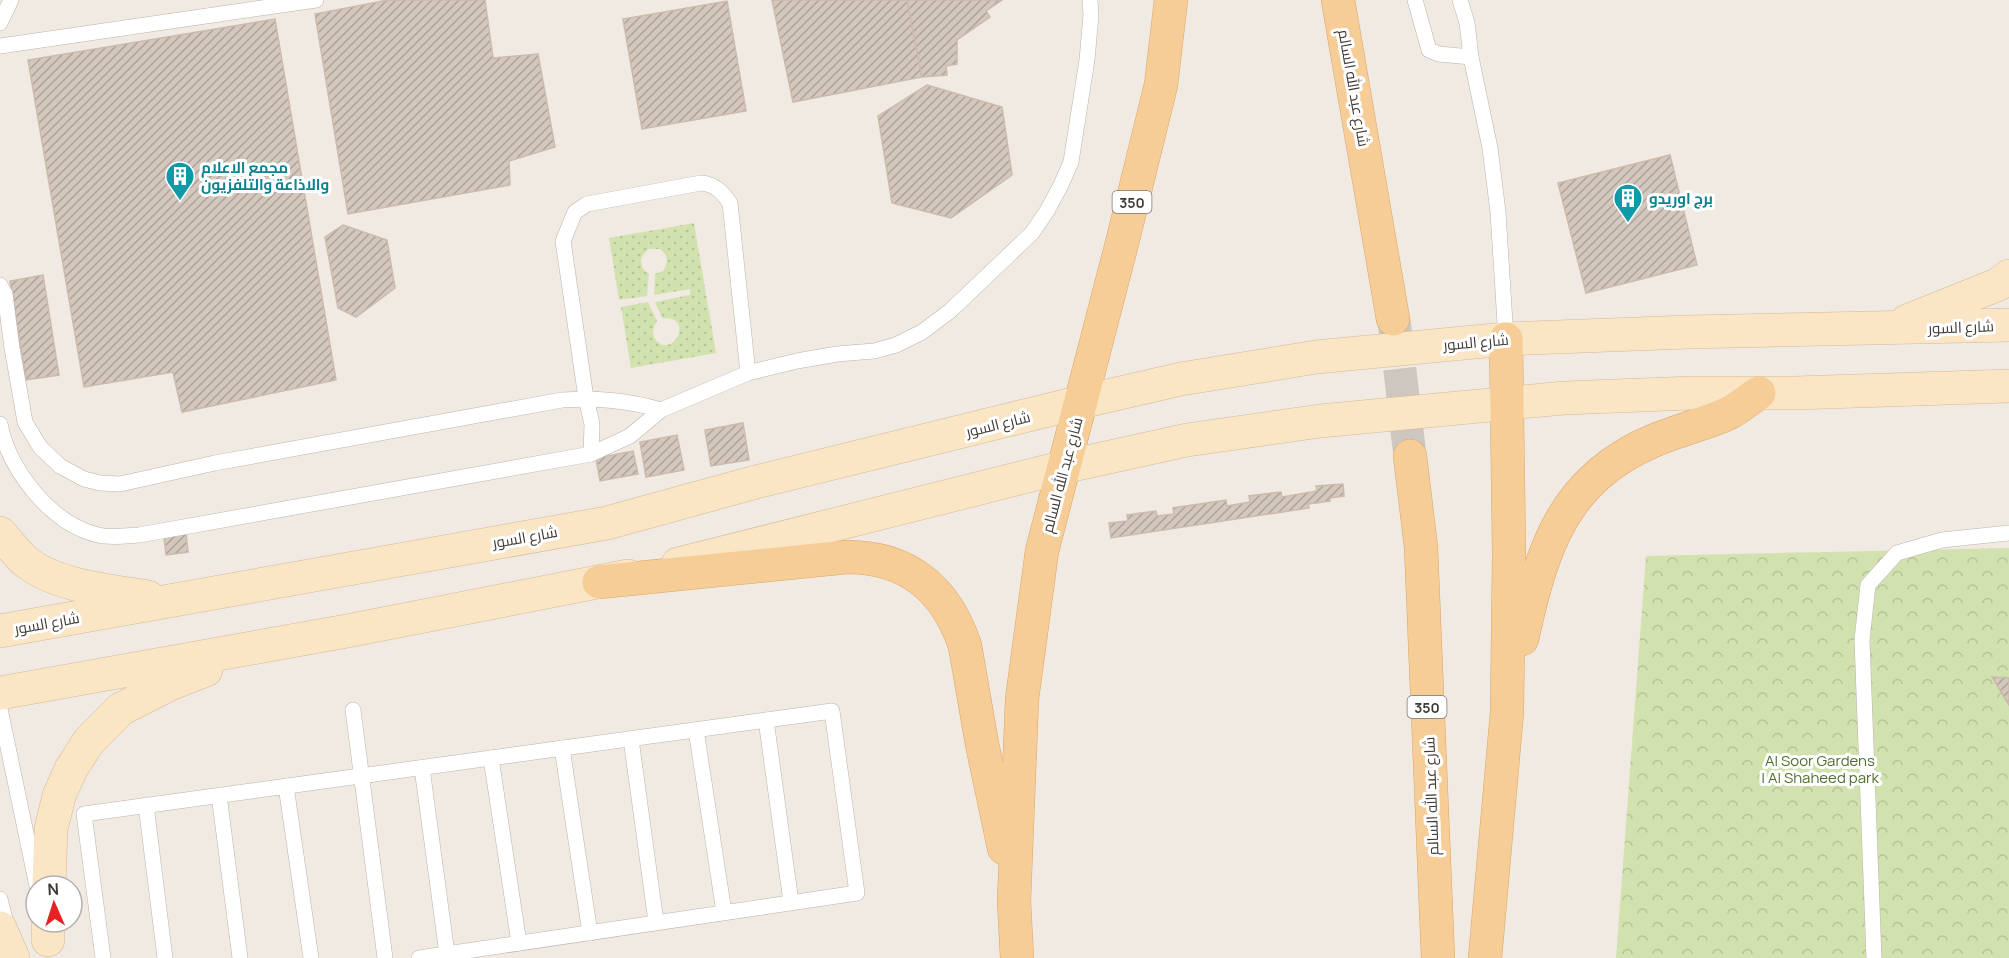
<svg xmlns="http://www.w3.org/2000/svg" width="2009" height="958" font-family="Manrope,Cairo,sans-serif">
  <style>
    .grass { fill: url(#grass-dots) }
    .park { fill: url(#park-crowns) }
    .building { fill: url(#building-hatch); stroke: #cbbbae; stroke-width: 1.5 }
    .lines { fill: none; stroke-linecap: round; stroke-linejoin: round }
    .primary-tunnel { stroke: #cdc7c0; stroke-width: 33; stroke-dasharray: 33 16; stroke-linecap: butt }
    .lane-casing { stroke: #bdb3aa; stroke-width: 16 }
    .secondary-casing { stroke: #d0b999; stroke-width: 34 }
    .primary-casing { stroke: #d9a668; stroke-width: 34 }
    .lane { stroke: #fff; stroke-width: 15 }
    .secondary { stroke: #fae5c4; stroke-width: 33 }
    .primary { stroke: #f6cd97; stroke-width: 33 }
    .labels { text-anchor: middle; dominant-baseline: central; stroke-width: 6; stroke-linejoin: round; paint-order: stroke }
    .shield { fill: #fff; stroke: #7a7571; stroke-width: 1.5 }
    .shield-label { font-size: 14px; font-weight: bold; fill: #413a34 }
    .street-label { font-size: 15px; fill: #413a34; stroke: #fff }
    .culture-label { font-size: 15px; font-weight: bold; fill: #0d838f; stroke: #fff; text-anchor: start }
    .park-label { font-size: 15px; fill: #4f6e2d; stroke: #fff }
  </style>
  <defs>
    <pattern id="grass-dots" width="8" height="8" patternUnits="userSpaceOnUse" patternTransform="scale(1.5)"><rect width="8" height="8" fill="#d2e2af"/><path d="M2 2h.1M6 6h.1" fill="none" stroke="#b6c397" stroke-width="1.8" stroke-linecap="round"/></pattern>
    <pattern id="park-crowns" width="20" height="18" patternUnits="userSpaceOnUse" patternTransform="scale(1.5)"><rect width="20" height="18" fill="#d2e2af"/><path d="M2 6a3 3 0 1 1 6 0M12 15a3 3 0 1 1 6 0" fill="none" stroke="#b6c397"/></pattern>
    <pattern id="building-hatch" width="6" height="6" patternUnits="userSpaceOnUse" patternTransform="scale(1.5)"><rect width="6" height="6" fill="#d4c7bd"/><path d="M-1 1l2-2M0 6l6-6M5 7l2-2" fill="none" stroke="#aea39a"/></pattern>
  </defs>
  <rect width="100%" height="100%" fill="#f0eae3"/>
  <path class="grass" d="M694,223L716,353L631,368L621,307L648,302L657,321C654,326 651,333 655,339C672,361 697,316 662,318L655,302L690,295V289L654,295L655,274L663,271C669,263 668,255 660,249H649C639,256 638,267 649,274L647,296L619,300L609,238Z"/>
  <path class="park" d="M2009,548V958H1616L1646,556Z"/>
  <g class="building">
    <path d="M388,0H485L493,58L538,54L555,147L509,161L510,185L348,214L315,14Z"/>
    <path d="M772,0H907L922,77L793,102Z"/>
    <path d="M907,0H1002L986,11L990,17L957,40V64L946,66L947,75L922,77Z"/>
    <path d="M727,1L746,111L642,129L623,19Z"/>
    <path d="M275,19L336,380L182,412L173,372L84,387L28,60Z"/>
    <path d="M927,85L1002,107L1012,175L951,218L892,203L878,116Z"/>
    <path d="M1670,155L1697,265L1586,293L1558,183Z"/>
    <path d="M343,225L387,240L395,288L356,317L338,308L325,237Z"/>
    <path d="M43,275L59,375L26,380L10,281Z"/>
    <path d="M743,423L749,460L711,466L705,430Z"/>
    <path d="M677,435L684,470L646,477L640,442Z"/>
    <path d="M633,451L638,474L600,481L596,458Z"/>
    <path d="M1343,484L1344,496L1330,498V501L1308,504L1309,508L1111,538L1109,523L1128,521L1127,515L1156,511L1157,516L1174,514L1173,508L1226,500L1227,506L1250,502L1249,496L1281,492L1282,497L1317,491L1316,486Z"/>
    <path d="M186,533L188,552L166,555L164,537Z"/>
    <path d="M1992,677L2009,678V705Z"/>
  </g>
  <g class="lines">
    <path class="primary-tunnel" d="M1394,320L1410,456"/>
    <g class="lane-casing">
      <g id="lane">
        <path d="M1415,0L1429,50L1439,54L1471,57"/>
        <path d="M1460,0L1467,23L1471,57L1490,148L1498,212L1506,339"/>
        <path d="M0,23L11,0"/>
        <path d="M0,46L316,0"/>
        <path d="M0,285L5,294L12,348L25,422L40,447L60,466L84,479L100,483L120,484L215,463L562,400C597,398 627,400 661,410"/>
        <path d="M0,424C9,470 51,524 98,535C111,538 125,536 139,535L591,454L630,436L661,410L748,373L797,361L837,354L874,351L896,345L922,332L950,311L1032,233L1047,211L1061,185L1071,162L1087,60L1091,15L1090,0"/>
        <path d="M591,454L592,424L586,398L563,241L575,212L587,204L701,183C715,184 722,192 730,203L748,373"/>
        <path d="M0,709L37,886"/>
        <path d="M353,710L385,958"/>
        <path d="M766,720L791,902"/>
        <path d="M696,730L724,912"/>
        <path d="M631,739L656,922"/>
        <path d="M562,748L590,933"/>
        <path d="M491,758L519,943"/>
        <path d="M422,768L447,954"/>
        <path d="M286,786L311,958"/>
        <path d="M219,795L240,958"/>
        <path d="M146,805L165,958"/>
        <path d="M0,899L8,931"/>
        <path d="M103,958L84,814L832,711L857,893L419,958"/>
        <path d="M1874,958L1862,640L1868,585L1897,553L1942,540L2009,533"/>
      </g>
    </g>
    <g class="secondary-casing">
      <g id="secondary">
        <path d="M1907,321L1999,284L2009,276"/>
        <path d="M0,533C8,542 16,553 25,561C55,586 110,591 148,597"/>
        <path d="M678,564L1064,467L1187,440L1320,421L1564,398L1693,393H1795L2009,386"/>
        <path d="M0,631L607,523L756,482L1081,402L1181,379L1316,357L1506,339L1688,332L2009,325"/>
        <path d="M0,693L347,631L628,576"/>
        <path d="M49,886L51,829L59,796L71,769L89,741L121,709L168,685L206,670"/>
        <path d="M0,928L13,958"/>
        <path d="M48,940V922"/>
      </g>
    </g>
    <g class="primary-casing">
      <g id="primary">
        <path d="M1338,0L1393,319"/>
        <path d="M1410,456L1421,547L1438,958"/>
        <path d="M599,582L847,557C908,557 946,589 965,646L982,744L1004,848"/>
        <path d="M1522,639C1542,549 1562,479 1655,440C1679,430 1705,424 1729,413C1739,408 1749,399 1759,393"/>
        <path d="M1017,958L1014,901L1022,699L1042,551L1122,243L1161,85L1171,0"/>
        <path d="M1485,958L1507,712L1509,553L1506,339"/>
      </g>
    </g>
    <use href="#lane" class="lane"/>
    <use href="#secondary" class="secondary"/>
    <use href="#primary" class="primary"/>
  </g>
  <defs>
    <g id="building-pin" transform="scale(1.5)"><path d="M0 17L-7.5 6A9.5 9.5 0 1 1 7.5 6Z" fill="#0f9aa8" stroke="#fff"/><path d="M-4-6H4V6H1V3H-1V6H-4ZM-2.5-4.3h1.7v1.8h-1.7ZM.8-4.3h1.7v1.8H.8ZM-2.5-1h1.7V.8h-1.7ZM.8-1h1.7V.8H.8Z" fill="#fff"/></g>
  </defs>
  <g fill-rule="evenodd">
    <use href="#building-pin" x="180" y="176"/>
    <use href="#building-pin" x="1628" y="198"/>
  </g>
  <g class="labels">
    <g class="shield">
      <rect x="1112.5" y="191" width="39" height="22" rx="4.5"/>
      <rect x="1407.5" y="696" width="39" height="22" rx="4.5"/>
    </g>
    <g class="shield-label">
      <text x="1132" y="202">350</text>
      <text x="1427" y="707">350</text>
    </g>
    <g class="street-label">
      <text transform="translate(1354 88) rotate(80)">شارع عبد الله السالم</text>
      <text transform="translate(1961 327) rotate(-2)">شارع السور</text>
      <text transform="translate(1476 342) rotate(-5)">شارع السور</text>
      <text transform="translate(998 424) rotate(-14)">شارع السور</text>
      <text transform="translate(1062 475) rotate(-75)">شارع عبد الله السالم</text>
      <text transform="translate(525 537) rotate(-10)">شارع السور</text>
      <text transform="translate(47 623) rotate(-10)">شارع السور</text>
      <text transform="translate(1431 796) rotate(-92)">شارع عبد الله السالم</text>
    </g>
    <g class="culture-label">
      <text x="201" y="167">مجمع الاعلام<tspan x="201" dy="17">والاذاعة والتلفزيون</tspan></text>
      <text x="1649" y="198">برج اوريدو</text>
    </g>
    <g class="park-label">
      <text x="1820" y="760">Al Soor Gardens<tspan x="1820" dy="17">| Al Shaheed park</tspan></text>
    </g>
  </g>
  <g transform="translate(54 904) rotate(357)"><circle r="28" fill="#ffffff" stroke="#b3b0ae" stroke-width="1.5"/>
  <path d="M0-4.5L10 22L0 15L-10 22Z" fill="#e82222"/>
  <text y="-9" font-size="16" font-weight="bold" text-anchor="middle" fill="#413a34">N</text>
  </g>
</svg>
